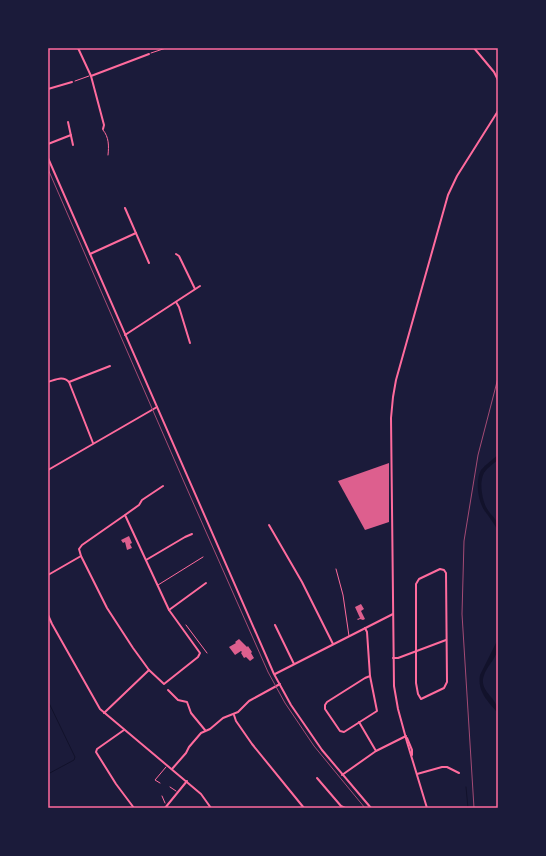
<svg xmlns="http://www.w3.org/2000/svg" width="546" height="856" font-family="'Golos Text',sans-serif">
  <style>
    .water { fill: #12122b }
    .lines { fill: none; stroke-linecap: round; stroke-linejoin: round }
    .stream { stroke: #12122b; stroke-width: 1 }
    .building { fill: #dd5f8e }
    .path { stroke: #ff6b9d; stroke-width: 1 }
    .service { stroke: #ff6b9d; stroke-width: 1 }
    .minor { stroke: #ff6b9d; stroke-width: 2 }
    .tertiary { stroke: #ff6b9d; stroke-width: 2 }
    .rail { stroke: #a44b75; stroke-width: 1 }
    .neatline { fill: none; stroke: #ff6b9d; stroke-width: 1.5 }
  </style>
  <rect width="100%" height="100%" fill="#1b1b3a"/>
  <g class="water">
    <path d="M498,455V460C493,464 487,468 484,473C479,482 482,498 486,507C492,518 498,517 498,531C494,523 489,517 484,510C478,500 475,481 481,470C486,464 492,460 498,455Z"/>
    <path d="M498,639C498,642 498,646 498,649C496,660 482,670 483,683C485,695 498,699 498,713C488,702 477,691 480,675Z"/>
  </g>
  <g class="lines">
    <g class="stream">
      <path d="M48,701L75,757L74,760L48,774"/>
      <path d="M466,787L468,808"/>
    </g>
  </g>
  <g class="building">
    <path d="M389,463V522L365,530L338,481Z"/>
    <path d="M129,536L132,543L130,544L132,548L127,550L125,542L123,543L121,540Z"/>
    <path d="M361,604L364,609L361,611L365,619L363,620L360,619L358,620L357,619L360,618L355,607Z"/>
    <path d="M239,639L247,647L248,646L252,652L251,653L254,658L250,661L246,657L244,658L241,653L242,652L241,651L235,655L229,647L236,643L235,642Z"/>
  </g>
  <g class="lines">
    <g class="path">
      <path d="M151,53L166,48"/>
      <path d="M75,81L89,76"/>
      <path d="M186,625L207,653"/>
      <path d="M160,783L155,780L166,767"/>
      <path d="M170,787L176,791"/>
      <path d="M162,796L165,803"/>
    </g>
    <g class="service">
      <path d="M103,130C109,137 109,146 108,155"/>
      <path d="M336,569L343,595L349,636"/>
      <path d="M158,585L203,557"/>
    </g>
    <g class="minor">
      <path d="M78,48L91,76L104,125L103,129"/>
      <path d="M91,76L149,54"/>
      <path d="M48,89L72,82"/>
      <path d="M68,122L73,145"/>
      <path d="M48,144L71,135"/>
      <path d="M48,158L274,674L291,705L322,750L371,808"/>
      <path d="M125,208L149,263"/>
      <path d="M90,254L136,233"/>
      <path d="M176,254L179,256L195,289"/>
      <path d="M176,302L179,307L190,343"/>
      <path d="M125,335L200,286"/>
      <path d="M48,382C55,380 63,375 69,382L93,443"/>
      <path d="M69,382L110,366"/>
      <path d="M48,470L157,407"/>
      <path d="M125,515L169,610L200,653L198,657L164,684L149,670L133,648L107,608L81,556L79,549L82,545L125,515L139,505L142,500L163,486"/>
      <path d="M269,525L302,582L333,644"/>
      <path d="M146,560L185,537L192,534"/>
      <path d="M440,569L444,570L446,573L447,682L444,688L421,699L418,694L416,683V584L419,579Z"/>
      <path d="M48,575L81,556"/>
      <path d="M169,610L206,583"/>
      <path d="M48,615L52,624L100,709L201,794L211,808"/>
      <path d="M275,625L294,664"/>
      <path d="M365,628L367,632L370,676L377,711L344,732L340,731L325,709V705L327,702L365,678L370,676"/>
      <path d="M393,658H398L446,640"/>
      <path d="M275,674L393,614"/>
      <path d="M168,690L178,700L187,702L191,713L205,730"/>
      <path d="M104,713L149,670"/>
      <path d="M234,715L236,721L252,744L304,808"/>
      <path d="M359,722L376,751"/>
      <path d="M124,730L97,749L96,752L116,784L134,808"/>
      <path d="M172,769L186,753L189,747L201,733L210,729L223,718L238,712L249,701L280,684"/>
      <path d="M417,774L442,767H447L459,773"/>
      <path d="M342,775L376,751L406,736"/>
      <path d="M317,778L341,806L345,808"/>
      <path d="M165,808L187,781"/>
    </g>
    <g class="tertiary">
      <path d="M474,48L494,72L498,80"/>
      <path d="M407,738L412,750V755"/>
      <path d="M427,808L407,742L398,709L394,686L391,418L393,397L396,380L448,195L457,176L498,111"/>
    </g>
    <g class="rail">
      <path d="M48,169L184,482L268,672L285,703L314,746L365,808"/>
      <path d="M474,808L462,614L464,541L478,455L498,378"/>
    </g>
  </g>
  <rect width="546" height="856" fill="none" stroke="#1b1b3a" stroke-width="98"/>
  <rect x="49" y="49" width="448" height="758" class="neatline"/>
</svg>
